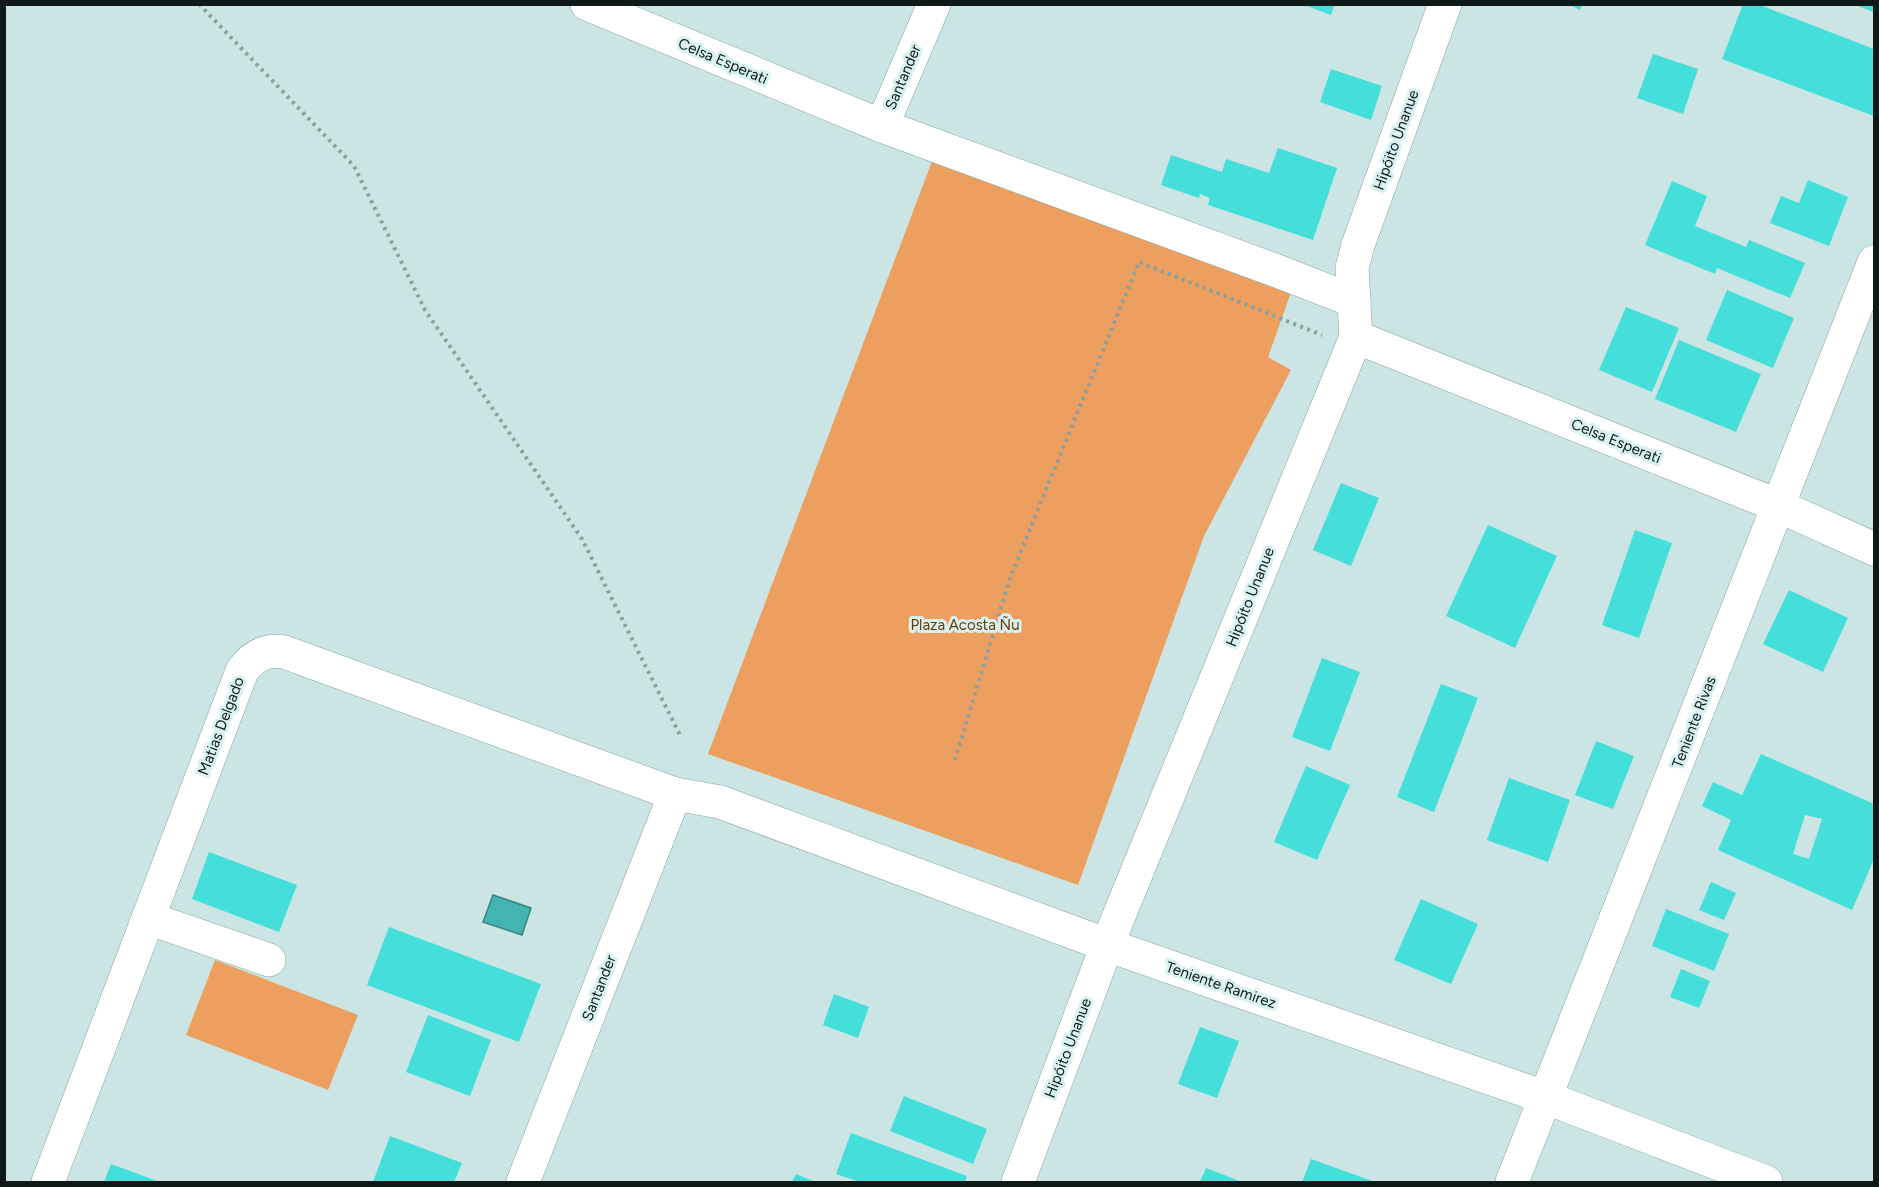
<svg xmlns="http://www.w3.org/2000/svg" width="1879" height="1187" font-family="Figtree,sans-serif">
  <style>
    .green { fill: #ec9f5f }
    .water { fill: #43b4b1; stroke: #338683; stroke-width: 1.5 }
    .building { fill: #44dedb; fill-rule: evenodd }
    .lines { fill: none; stroke-linecap: round; stroke-linejoin: round }
    .minor-casing { stroke: #8ba5a3; stroke-width: 34 }
    .path { stroke: #8a9f9e; stroke-width: 4; stroke-dasharray: 3 4.5; stroke-linecap: butt }
    .minor { stroke: #fff; stroke-width: 33 }
    .labels { text-anchor: middle; dominant-baseline: central; stroke-width: 6; stroke-linejoin: round; paint-order: stroke }
    .street-label { font-size: 15px; fill: #0f1918; stroke: #d7f2f1 }
    .park-label { font-size: 15px; fill: #6e3b05; stroke: #d7f2f1 }
  </style>
  <rect width="100%" height="100%" fill="#cae5e3"/>
  <g class="green">
    <path d="M934,156L1294,284L1268,357L1291,370L1204,536L1078,885L708,754Z"/>
    <path d="M215,960L358,1015L328,1090L186,1035Z"/>
  </g>
  <path class="water" d="M493,895L531,908L522,935L483,922Z"/>
  <g class="building">
    <path d="M1301,4H1335L1331,15Z"/>
    <path d="M1568,4H1583L1580,10Z"/>
    <path d="M1743,4H1757L1874,49V116L1722,59Z"/>
    <path d="M1855,4H1874V12L1855,5Z"/>
    <path d="M1653,54L1698,69L1683,114L1637,98Z"/>
    <path d="M1331,69L1382,86L1371,120L1320,102Z"/>
    <path d="M1278,148L1337,168L1313,240L1208,205L1210,198L1200,194L1199,198L1161,185L1171,155L1222,172L1226,159L1269,173Z"/>
    <path d="M1808,180L1848,197L1829,246L1770,223L1781,196L1799,203Z"/>
    <path d="M1672,181L1707,196L1695,226L1746,247L1749,240L1805,263L1790,298L1717,268L1715,274L1645,245Z"/>
    <path d="M1727,290L1794,318L1773,368L1706,340Z"/>
    <path d="M1626,307L1679,328L1652,392L1599,370Z"/>
    <path d="M1679,340L1761,374L1736,432L1655,399Z"/>
    <path d="M1341,483L1379,498L1351,566L1313,550Z"/>
    <path d="M1488,525L1557,556L1515,648L1446,616Z"/>
    <path d="M1635,530L1672,543L1639,638L1602,625Z"/>
    <path d="M1789,590L1848,618L1823,672L1763,644Z"/>
    <path d="M1322,658L1360,672L1330,751L1292,737Z"/>
    <path d="M1441,684L1478,698L1434,812L1397,797Z"/>
    <path d="M1596,741L1634,756L1613,809L1575,795Z"/>
    <path d="M1761,754L1874,804V859L1852,910L1718,850L1731,820L1702,806L1713,782L1742,795ZM1805,815L1822,819L1809,859L1793,854Z"/>
    <path d="M1306,766L1350,785L1317,860L1274,842Z"/>
    <path d="M1509,778L1570,800L1548,862L1487,840Z"/>
    <path d="M209,852L297,885L279,932L192,899Z"/>
    <path d="M1711,882L1736,893L1724,920L1699,910Z"/>
    <path d="M1421,899L1478,924L1451,984L1394,960Z"/>
    <path d="M1666,909L1729,934L1714,971L1652,946Z"/>
    <path d="M389,927L541,984L519,1042L367,985Z"/>
    <path d="M1681,969L1710,981L1699,1008L1670,997Z"/>
    <path d="M834,994L869,1007L858,1038L823,1025Z"/>
    <path d="M428,1015L491,1040L470,1096L406,1072Z"/>
    <path d="M1200,1027L1239,1041L1217,1098L1178,1084Z"/>
    <path d="M904,1096L987,1129L973,1164L890,1131Z"/>
    <path d="M851,1133L967,1176L965,1182H860L836,1174Z"/>
    <path d="M390,1136L462,1163L454,1182H373Z"/>
    <path d="M1311,1159L1375,1182H1302Z"/>
    <path d="M111,1164L160,1182H104Z"/>
    <path d="M1206,1168L1242,1182H1200Z"/>
    <path d="M796,1174L816,1182H792Z"/>
  </g>
  <g class="lines">
    <g class="minor-casing">
      <g id="minor">
        <path d="M587,4L882,126L934,4"/>
        <path d="M882,126L1277,271L1354,301"/>
        <path d="M1356,337L1779,506L1874,549"/>
        <path d="M148,918L269,960"/>
        <path d="M48,1182L242,671C253,656 266,649 284,652L675,794L720,802L1107,945L1547,1098L1766,1182"/>
        <path d="M523,1182L675,794"/>
        <path d="M1018,1182L1107,945L1356,337L1352,268L1358,245L1445,4"/>
        <path d="M1512,1182L1874,262"/>
      </g>
    </g>
    <g class="path">
      <path d="M199,4L354,166L425,310L582,539L681,737"/>
      <path d="M955,760L1010,578L1139,262L1322,335"/>
    </g>
    <use href="#minor" class="minor"/>
  </g>
  <g class="labels">
    <g class="street-label">
      <text transform="translate(723 61) rotate(23)">Celsa Esperati</text>
      <text transform="translate(903 77) rotate(-67)">Santander</text>
      <text transform="translate(1396 140) rotate(-70)">Hipóito Unanue</text>
      <text transform="translate(1616 441) rotate(22)">Celsa Esperati</text>
      <text transform="translate(1250 597) rotate(-68)">Hipóito Unanue</text>
      <text transform="translate(1694 722) rotate(-69)">Teniente Rivas</text>
      <text transform="translate(221 726) rotate(-69)">Matias Delgado</text>
      <text transform="translate(1221 985) rotate(19)">Teniente Ramirez</text>
      <text transform="translate(599 988) rotate(-69)">Santander</text>
      <text transform="translate(1068 1048) rotate(-69)">Hipóito Unanue</text>
    </g>
    <g class="park-label">
      <text x="965" y="625">Plaza Acosta Ñu</text>
    </g>
  </g>
  <rect width="1879" height="1187" fill="none" stroke="#0f1918" stroke-width="12"/>
</svg>
